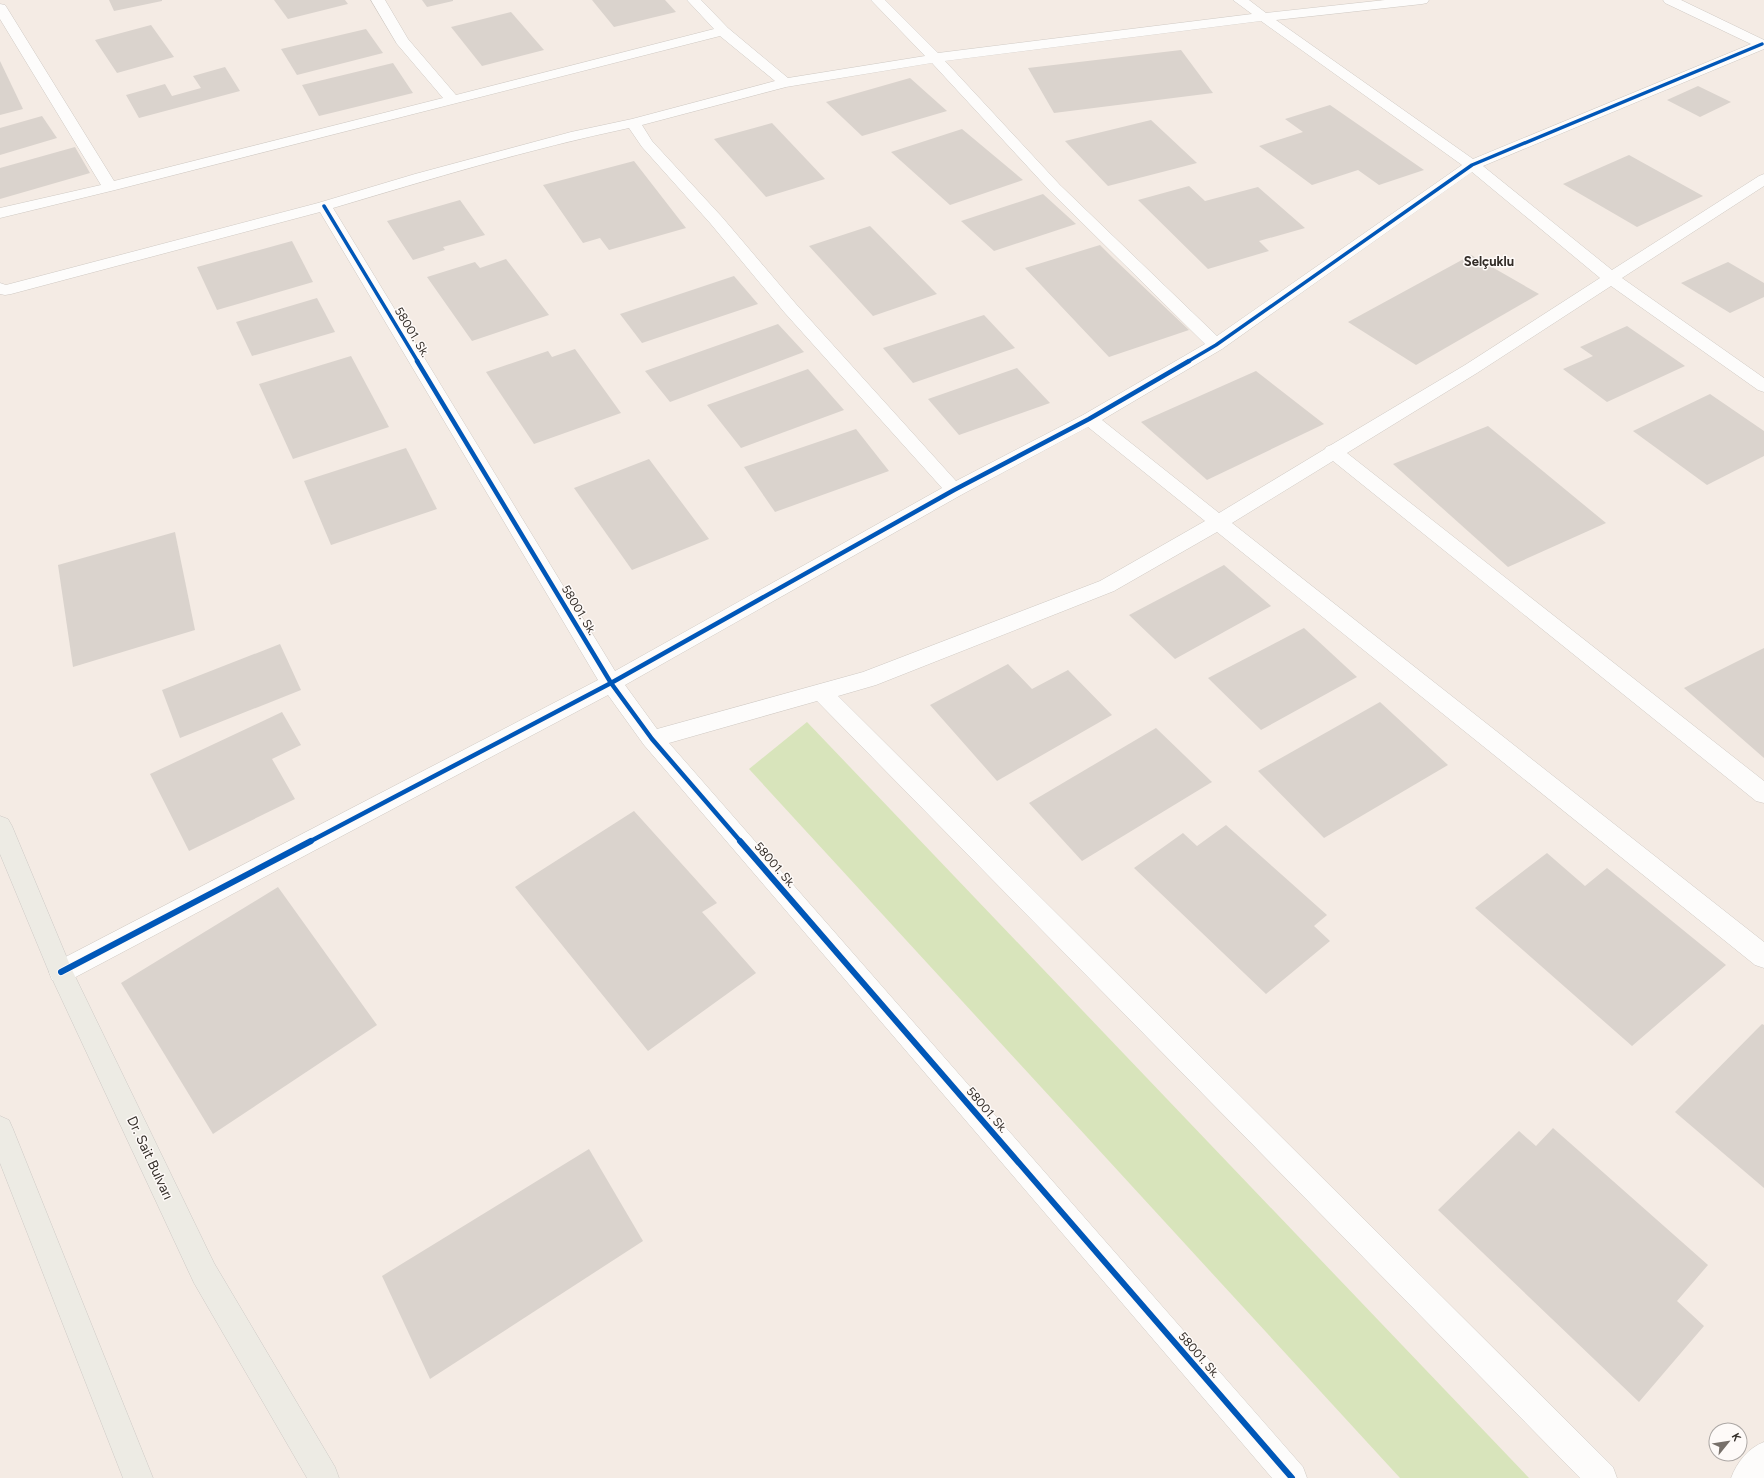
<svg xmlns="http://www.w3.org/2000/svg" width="1764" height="1478" font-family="Figtree,sans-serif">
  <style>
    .green { fill: #d8e4bb }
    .building { fill: #dad3cd }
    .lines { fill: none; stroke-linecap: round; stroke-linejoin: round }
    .minor-casing { stroke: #cfc9c3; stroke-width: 1 }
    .major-casing { stroke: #cecac6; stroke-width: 1 }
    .minor { fill: #fdfcfb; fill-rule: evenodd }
    .major { fill: #edebe4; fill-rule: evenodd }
    .cycleway-far2-casing { stroke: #fefaf8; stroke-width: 5 }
    .cycleway-far1-casing { stroke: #fefaf8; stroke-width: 7 }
    .cycleway-casing { stroke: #fefaf8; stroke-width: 8 }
    .cycleway-far2 { stroke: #0057b8; stroke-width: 3.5 }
    .cycleway-far1 { stroke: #0057b8; stroke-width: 4.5 }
    .cycleway { stroke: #0057b8; stroke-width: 6 }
    .labels { text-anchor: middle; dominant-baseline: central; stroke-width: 3; stroke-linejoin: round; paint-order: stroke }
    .street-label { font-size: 12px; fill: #332d28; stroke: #fefaf8 }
    .far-district-label { font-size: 13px; font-weight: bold; fill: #332d28; stroke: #fefaf8 }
    .near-street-label { font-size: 14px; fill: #332d28; stroke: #fefaf8 }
  </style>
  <rect width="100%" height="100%" fill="#f4ebe4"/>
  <path class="green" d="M807,722L1529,1478H1400L749,769Z"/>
  <g class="building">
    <path d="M109,0H162V1L114,11Z"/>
    <path d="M274,0H345L348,4L288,19Z"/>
    <path d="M422,0H453V1L427,7Z"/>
    <path d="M592,0H665L676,12L614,27Z"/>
    <path d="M511,12L544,50L482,66L451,27Z"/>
    <path d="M151,25L174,57L117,73L95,40Z"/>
    <path d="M366,29L383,53L297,75L281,49Z"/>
    <path d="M1181,50L1213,93L1054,113L1028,68Z"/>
    <path d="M0,61L23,109L0,115Z"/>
    <path d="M393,63L413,93L319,116L302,85Z"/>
    <path d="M225,67L240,91L139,118L126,95L165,84L172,96L201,88L193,76Z"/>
    <path d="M910,78L947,111L862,136L826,102Z"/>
    <path d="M1698,86L1731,102L1700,117L1667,100Z"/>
    <path d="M1330,105L1424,170L1379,185L1358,170L1312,185L1259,146L1303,132L1285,119Z"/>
    <path d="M42,116L57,138L0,155V128Z"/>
    <path d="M1151,120L1197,163L1108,186L1065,141Z"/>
    <path d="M772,123L825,179L766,197L714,139Z"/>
    <path d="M962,129L1023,180L950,205L891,152Z"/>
    <path d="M75,147L90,173L0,199V168Z"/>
    <path d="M1629,155L1703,196L1637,227L1563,184Z"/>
    <path d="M634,161L686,228L609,250L600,238L583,243L543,185Z"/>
    <path d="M1189,186L1205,201L1258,187L1305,228L1259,241L1269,251L1208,269L1138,200Z"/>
    <path d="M1043,194L1076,224L994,251L961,221Z"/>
    <path d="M460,200L485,235L443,247L445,250L413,260L387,221Z"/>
    <path d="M870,226L937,294L873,316L809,246Z"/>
    <path d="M292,241L313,282L217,310L197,267Z"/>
    <path d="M1100,245L1114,259L1189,330L1109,357L1025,268Z"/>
    <path d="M1471,255L1539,294L1416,365L1348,322Z"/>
    <path d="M506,259L549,315L472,341L427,277L475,262L480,268Z"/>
    <path d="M1728,262L1764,283V297L1730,313L1681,283Z"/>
    <path d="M734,276L758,304L642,343L620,314Z"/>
    <path d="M317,298L335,332L252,356L236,322Z"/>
    <path d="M984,315L1015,348L913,383L883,348Z"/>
    <path d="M778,324L804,352L670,402L645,371Z"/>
    <path d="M1627,326L1685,366L1607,402L1563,369L1593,356L1580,347Z"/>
    <path d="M575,349L621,413L534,444L486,372L548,351L552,357Z"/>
    <path d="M351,356L389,427L293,459L259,384Z"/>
    <path d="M1017,368L1050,403L959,435L928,399Z"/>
    <path d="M808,369L844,410L741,448L707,405Z"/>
    <path d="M1256,371L1324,424L1207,480L1141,422Z"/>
    <path d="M1710,394L1764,431V456L1707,485L1633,431Z"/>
    <path d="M1488,426L1606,523L1508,567L1393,464Z"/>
    <path d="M856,429L889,471L775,512L744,467Z"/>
    <path d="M406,448L437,509L331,545L304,481Z"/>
    <path d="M649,459L709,539L632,570L574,488Z"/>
    <path d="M175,532L195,630L73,667L58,565Z"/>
    <path d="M1224,565L1271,606L1175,659L1129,615Z"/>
    <path d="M1304,628L1357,677L1261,730L1208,678Z"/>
    <path d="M280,644L301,690L180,738L162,690Z"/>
    <path d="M1764,648V758L1684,688Z"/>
    <path d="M1008,664L1032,689L1068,670L1112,715L997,781L930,705Z"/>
    <path d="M1380,702L1448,765L1324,838L1258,771Z"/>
    <path d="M282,712L301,745L272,759L295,799L189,851L150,774Z"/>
    <path d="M1156,728L1212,782L1082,861L1029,803Z"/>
    <path d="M634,811L717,903L702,912L756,973L648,1051L515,887Z"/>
    <path d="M1226,825L1327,915L1314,926L1330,941L1266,994L1134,868L1183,833L1197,846Z"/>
    <path d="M1547,853L1585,886L1607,868L1726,965L1632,1046L1475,908Z"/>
    <path d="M278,887L377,1025L213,1134L121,983Z"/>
    <path d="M1762,1024L1764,1025V1188L1675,1112Z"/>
    <path d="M1553,1128L1708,1265L1677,1301L1704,1326L1639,1402L1438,1210L1519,1131L1536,1146Z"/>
    <path d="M589,1149L643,1241L430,1379L382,1276Z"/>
  </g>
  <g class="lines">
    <g class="minor-casing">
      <g id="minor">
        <path d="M371,0H385L408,39L456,95L714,29L687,0H701L728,28L788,78L925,56L871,0H885L938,53L1252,14L1233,0H1249L1266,13L1385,0H1429L1427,3L1422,4L1276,20L1473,159L1751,44L1665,3L1663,0H1681L1764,40V49L1483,166L1612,270L1759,176L1764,174V186L1622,278L1764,378V392L1758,390L1611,286L1477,373L1347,453L1764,781V803L1756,801L1333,461L1232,523L1764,942V968L1755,965L1217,532L1114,591L876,685L838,696L1613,1467L1617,1478H1580L817,701L669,743L1303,1467L1307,1478H1272L644,745L608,695L70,980L61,983L52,980L49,972L52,964L598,680L320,212L11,294L5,295L0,294V283L6,285L318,203L415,174L571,132L632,119L775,81L720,36L115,190L0,218V208L101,185L0,19V4L5,5L7,8L114,181L443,98L397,44ZM1261,21L1462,165L1217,336L1060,185L945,61ZM932,63L1050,191L1205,344L1083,415L956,481L796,304L722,217L652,141L642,125L786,87ZM629,128L642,147L710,223L784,312L942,488L615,671L333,208C431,179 529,149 629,128ZM1472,172L1600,278L1465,365L1331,445L1326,447L1325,449L1219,513L1102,420L1222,349ZM1088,427L1205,521L1100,581L863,672L657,729L625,685L961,495Z"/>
        <path d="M1764,1442V1478H1731C1737,1462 1748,1448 1764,1442Z"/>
      </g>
    </g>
    <g class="major-casing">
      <g id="major">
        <path d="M0,816L8,819L12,826L72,970L214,1263L335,1467L339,1478H307L194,1283L49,972L0,854Z"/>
        <path d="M0,1116L9,1120L13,1129L153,1478H123L0,1163Z"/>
      </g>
    </g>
    <use href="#minor" class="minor"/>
    <use href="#major" class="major"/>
    <g class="cycleway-far2-casing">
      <g id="cycleway-far2">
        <path d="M324,206L418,362"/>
        <path d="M1187,362L1216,345L1472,165L1762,44"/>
      </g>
    </g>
    <g class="cycleway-far1-casing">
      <g id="cycleway-far1">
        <path d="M417,361L611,683L652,739L741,842"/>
        <path d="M309,842L611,683L954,490L1089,419L1189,361"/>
      </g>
    </g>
    <g class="cycleway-casing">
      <g id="cycleway">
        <path d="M740,841L1292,1478"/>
        <path d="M61,972L311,841"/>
      </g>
    </g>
    <use href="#cycleway-far2" class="cycleway-far2"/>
    <use href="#cycleway-far1" class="cycleway-far1"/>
    <use href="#cycleway" class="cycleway"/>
  </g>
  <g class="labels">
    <g class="street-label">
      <text transform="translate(412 332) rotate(59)">58001. Sk.</text>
      <text transform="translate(579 610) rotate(59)">58001. Sk.</text>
      <text transform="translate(775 865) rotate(49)">58001. Sk.</text>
      <text transform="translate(987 1110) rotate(49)">58001. Sk.</text>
      <text transform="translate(1199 1355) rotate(49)">58001. Sk.</text>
    </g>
    <g class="far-district-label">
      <text x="1489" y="261">Selçuklu</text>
    </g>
    <g class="near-street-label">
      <text transform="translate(150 1158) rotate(65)">Dr. Sait Bulvarı</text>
    </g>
  </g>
  <g transform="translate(1728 1442) rotate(60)"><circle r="19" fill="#fefaf8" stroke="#ada8a5"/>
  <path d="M0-3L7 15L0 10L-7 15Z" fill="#77706a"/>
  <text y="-6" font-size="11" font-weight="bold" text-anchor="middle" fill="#332d28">K</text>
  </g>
</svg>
